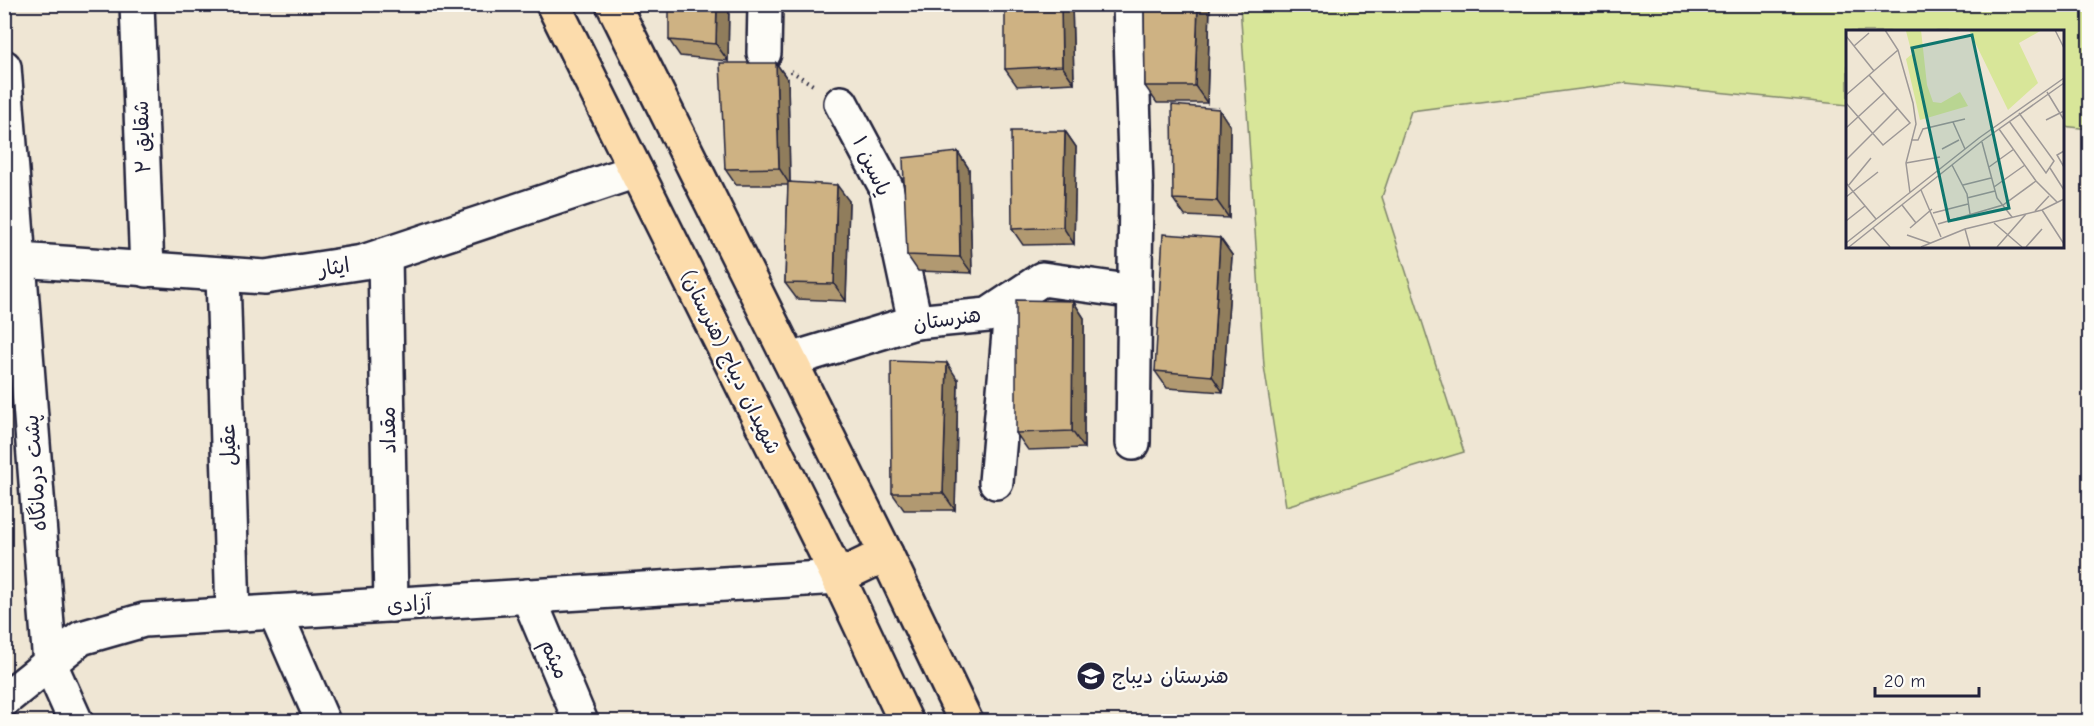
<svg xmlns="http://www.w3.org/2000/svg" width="2094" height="726" font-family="'Comic Neue','Playpen Sans Arabic',sans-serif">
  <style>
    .green { fill: #d8e699; stroke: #7d846a; stroke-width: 1.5 }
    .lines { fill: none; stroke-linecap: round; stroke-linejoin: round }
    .minor-casing { stroke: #22223b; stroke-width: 38 }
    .major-casing { stroke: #22223b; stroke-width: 38 }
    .path { stroke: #22223b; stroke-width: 4; stroke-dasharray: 1.5 4.5; stroke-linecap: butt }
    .minor { stroke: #fdfcf7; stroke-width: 33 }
    .major { stroke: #fcdcac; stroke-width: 33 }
    .wall { fill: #b19971; stroke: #22223b; stroke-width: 1.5 }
    .shaded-wall { fill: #907d5c; stroke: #22223b; stroke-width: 1.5 }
    .building { fill: #ceb283; stroke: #22223b; stroke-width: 1.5 }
    .labels { text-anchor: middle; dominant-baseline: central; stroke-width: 4.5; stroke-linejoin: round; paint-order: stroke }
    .street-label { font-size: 21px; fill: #22223b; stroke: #fdfcf7 }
    .poi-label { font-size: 21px; fill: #22223b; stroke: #fdfcf7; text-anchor: start }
    .inset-road { fill: none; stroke: #9d9897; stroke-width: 1.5 }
    .view { fill: #0f766e; fill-opacity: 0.15; stroke: #0f766e; stroke-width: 3 }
    .inset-edge { fill: none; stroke: #22223b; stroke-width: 3 }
  </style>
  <rect width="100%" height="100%" fill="#efe6d4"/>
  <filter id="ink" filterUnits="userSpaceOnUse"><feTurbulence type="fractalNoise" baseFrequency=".0167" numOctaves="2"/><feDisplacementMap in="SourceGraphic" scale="12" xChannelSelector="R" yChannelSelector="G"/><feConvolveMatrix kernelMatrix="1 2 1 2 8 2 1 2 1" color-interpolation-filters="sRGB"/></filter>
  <g filter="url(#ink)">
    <path class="green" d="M1240,5H2089V129L2063,126L2062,32H1848V105L1626,83L1411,111L1382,197L1464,452L1286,506L1264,366Z"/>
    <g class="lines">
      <g class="minor-casing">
        <g id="minor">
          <path d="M137,4L147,270"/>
          <path d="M1130,4L1136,188L1133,443"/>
          <path d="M764,53L765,4"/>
          <path d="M4,67L50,664L76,722"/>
          <path d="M841,103L886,187L915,322"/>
          <path d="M385,255L391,605"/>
          <path d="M19,260L265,277L363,262L636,171"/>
          <path d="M223,275L233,615"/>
          <path d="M790,360L915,322L988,315L1042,279L1135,292"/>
          <path d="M996,482L1012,299"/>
          <path d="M528,596L581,722"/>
          <path d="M275,612L323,722"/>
          <path d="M4,700L81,638L144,620L838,577"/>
        </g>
      </g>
      <g class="major-casing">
        <g id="major">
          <path d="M553,4L838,577L906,722"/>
          <path d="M613,4L886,554L966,722"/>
          <path d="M838,577L886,554"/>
        </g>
      </g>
      <path class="path" d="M791,71L813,85"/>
      <use href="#minor" class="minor"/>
      <use href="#major" class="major"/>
    </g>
    <g class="wall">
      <path d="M729,4L728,61L680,56L669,40Z"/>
      <path d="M1072,4L1074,83L1017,86L1005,69Z"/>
      <path d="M1144,4H1210L1207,103H1157L1145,86Z"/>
      <path d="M776,63L788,80L790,182L849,201L846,301L797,299L785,283L788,185H736L725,169Z"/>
      <path d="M1230,126L1229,218L1185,216L1173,199Z"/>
      <path d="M1065,131L1076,147L1074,244L1023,245L1012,229Z"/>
      <path d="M958,152L969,169L972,273L918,271L907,255Z"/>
      <path d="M1220,238L1232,255L1223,392L1167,388L1155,371Z"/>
      <path d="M1073,301L1084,318V448L1028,450L1016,433Z"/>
      <path d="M958,380L955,510H904L892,493Z"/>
    </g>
    <g class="shaded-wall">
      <path d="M717,4H729L728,61L716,44Z"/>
      <path d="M1061,4H1072L1074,83L1062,66Z"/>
      <path d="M1198,4H1210L1207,103L1195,86Z"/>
      <path d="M776,63L788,80L790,185L779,168Z"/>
      <path d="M1219,109L1230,126L1229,218L1217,201Z"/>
      <path d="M1065,131L1076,147L1074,244L1063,227Z"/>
      <path d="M958,152L969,169L972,273L960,257Z"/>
      <path d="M837,185L849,201L846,301L834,284Z"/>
      <path d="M1220,238L1232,255L1223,392L1212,376Z"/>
      <path d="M1073,301L1084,318V448L1072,431Z"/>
      <path d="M947,363L958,380L955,510L943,493Z"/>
    </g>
    <g class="building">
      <path d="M669,4H717L716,44L669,40Z"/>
      <path d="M1005,4H1061L1062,66L1005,69Z"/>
      <path d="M1144,4H1198L1195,86H1145Z"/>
      <path d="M720,63H776L779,168L725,169Z"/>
      <path d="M1172,105L1219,109L1217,201L1173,199Z"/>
      <path d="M1011,131H1065L1063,227L1012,229Z"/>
      <path d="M958,152L960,257L907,255L903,158Z"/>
      <path d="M788,182L837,185L834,284L785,283Z"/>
      <path d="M1163,234L1220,238L1212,376L1155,371Z"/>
      <path d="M1016,300L1073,301L1072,431L1016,433Z"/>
      <path d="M891,361L947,363L943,493H892Z"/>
    </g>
  </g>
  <defs>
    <g id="school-disc" transform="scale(1.5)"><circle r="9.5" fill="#22223b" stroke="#fdfcf7"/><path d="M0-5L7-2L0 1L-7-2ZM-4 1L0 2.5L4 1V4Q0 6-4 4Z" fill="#fff"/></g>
  </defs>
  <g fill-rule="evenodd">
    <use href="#school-disc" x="1091" y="676"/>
  </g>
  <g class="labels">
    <g class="street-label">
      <text transform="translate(142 137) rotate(-92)">شقایق ۲</text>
      <text transform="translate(872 166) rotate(65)">یاسین ۱</text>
      <text transform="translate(334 267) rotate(-9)">ایثار</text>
      <text transform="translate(947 319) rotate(-8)">هنرستان</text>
      <text transform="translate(731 362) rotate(64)">شهیدان دیباج (هنرستان)</text>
      <text transform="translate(388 430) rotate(-91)">مقداد</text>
      <text transform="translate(228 445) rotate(-92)">عقیل</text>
      <text transform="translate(35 473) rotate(-94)">پشت درمانگاه</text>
      <text transform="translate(409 604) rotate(-4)">آزادی</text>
      <text transform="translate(555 659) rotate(67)">میثم</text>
    </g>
    <g class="poi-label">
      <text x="1112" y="676">هنرستان دیباج</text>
    </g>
  </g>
  <g transform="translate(1846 30)">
    <rect width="218" height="218" fill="#efe6d4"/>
    <path d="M75,0L81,55L87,72L95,73L114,62L122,76L74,90L60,29L66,24L60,1ZM123,0H196L173,13L192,53L162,80Z" fill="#d8e699"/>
    <path class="inset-road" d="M39,0L52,20L67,73L70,94L60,133L64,163M209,0L218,18M0,6L28,41M8,16L23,3M201,62L218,90M0,65L52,20M0,73L37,115L64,93L23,45M200,90L218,81M163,91L200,143L208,131L173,83M107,92L119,119M0,98L38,63M153,99L190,151L211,172M65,110H72L77,99L119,89M136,112L151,168L166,187M96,119L113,110M218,121L211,125L218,137M0,130L51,79M60,133L94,127M106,135L121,164L124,184M143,137L168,119M204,138L218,160M0,153L30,189M117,155L145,148M2,156L25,128M148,157L179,135M75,160L95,207M0,167L32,142M121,168L149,161M56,175L70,193M196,180L218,214M189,181L203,166M87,183L122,174M0,191L19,176M148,193L176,217M92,194L157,175L190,151M27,198L44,217M64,198L86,179M119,199L124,217M61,205L84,213M0,213L133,108L218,48M3,217L136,111L218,53M75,217L119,199L196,180L218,169M151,217L180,184M180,217L196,199"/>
    <path class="view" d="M126,5L163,178L103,191L66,18Z"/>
    <rect width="218" height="218" class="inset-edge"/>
  </g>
  <rect width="2094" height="726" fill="none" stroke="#fdfcf7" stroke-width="24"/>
  <rect x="12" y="12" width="2070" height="702" fill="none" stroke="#22223b" stroke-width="2" filter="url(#ink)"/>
  <path d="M1875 687v9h104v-9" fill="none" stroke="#22223b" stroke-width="3"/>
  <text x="1884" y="687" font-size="18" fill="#22223b" stroke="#fdfcf7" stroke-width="4.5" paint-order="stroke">20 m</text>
</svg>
